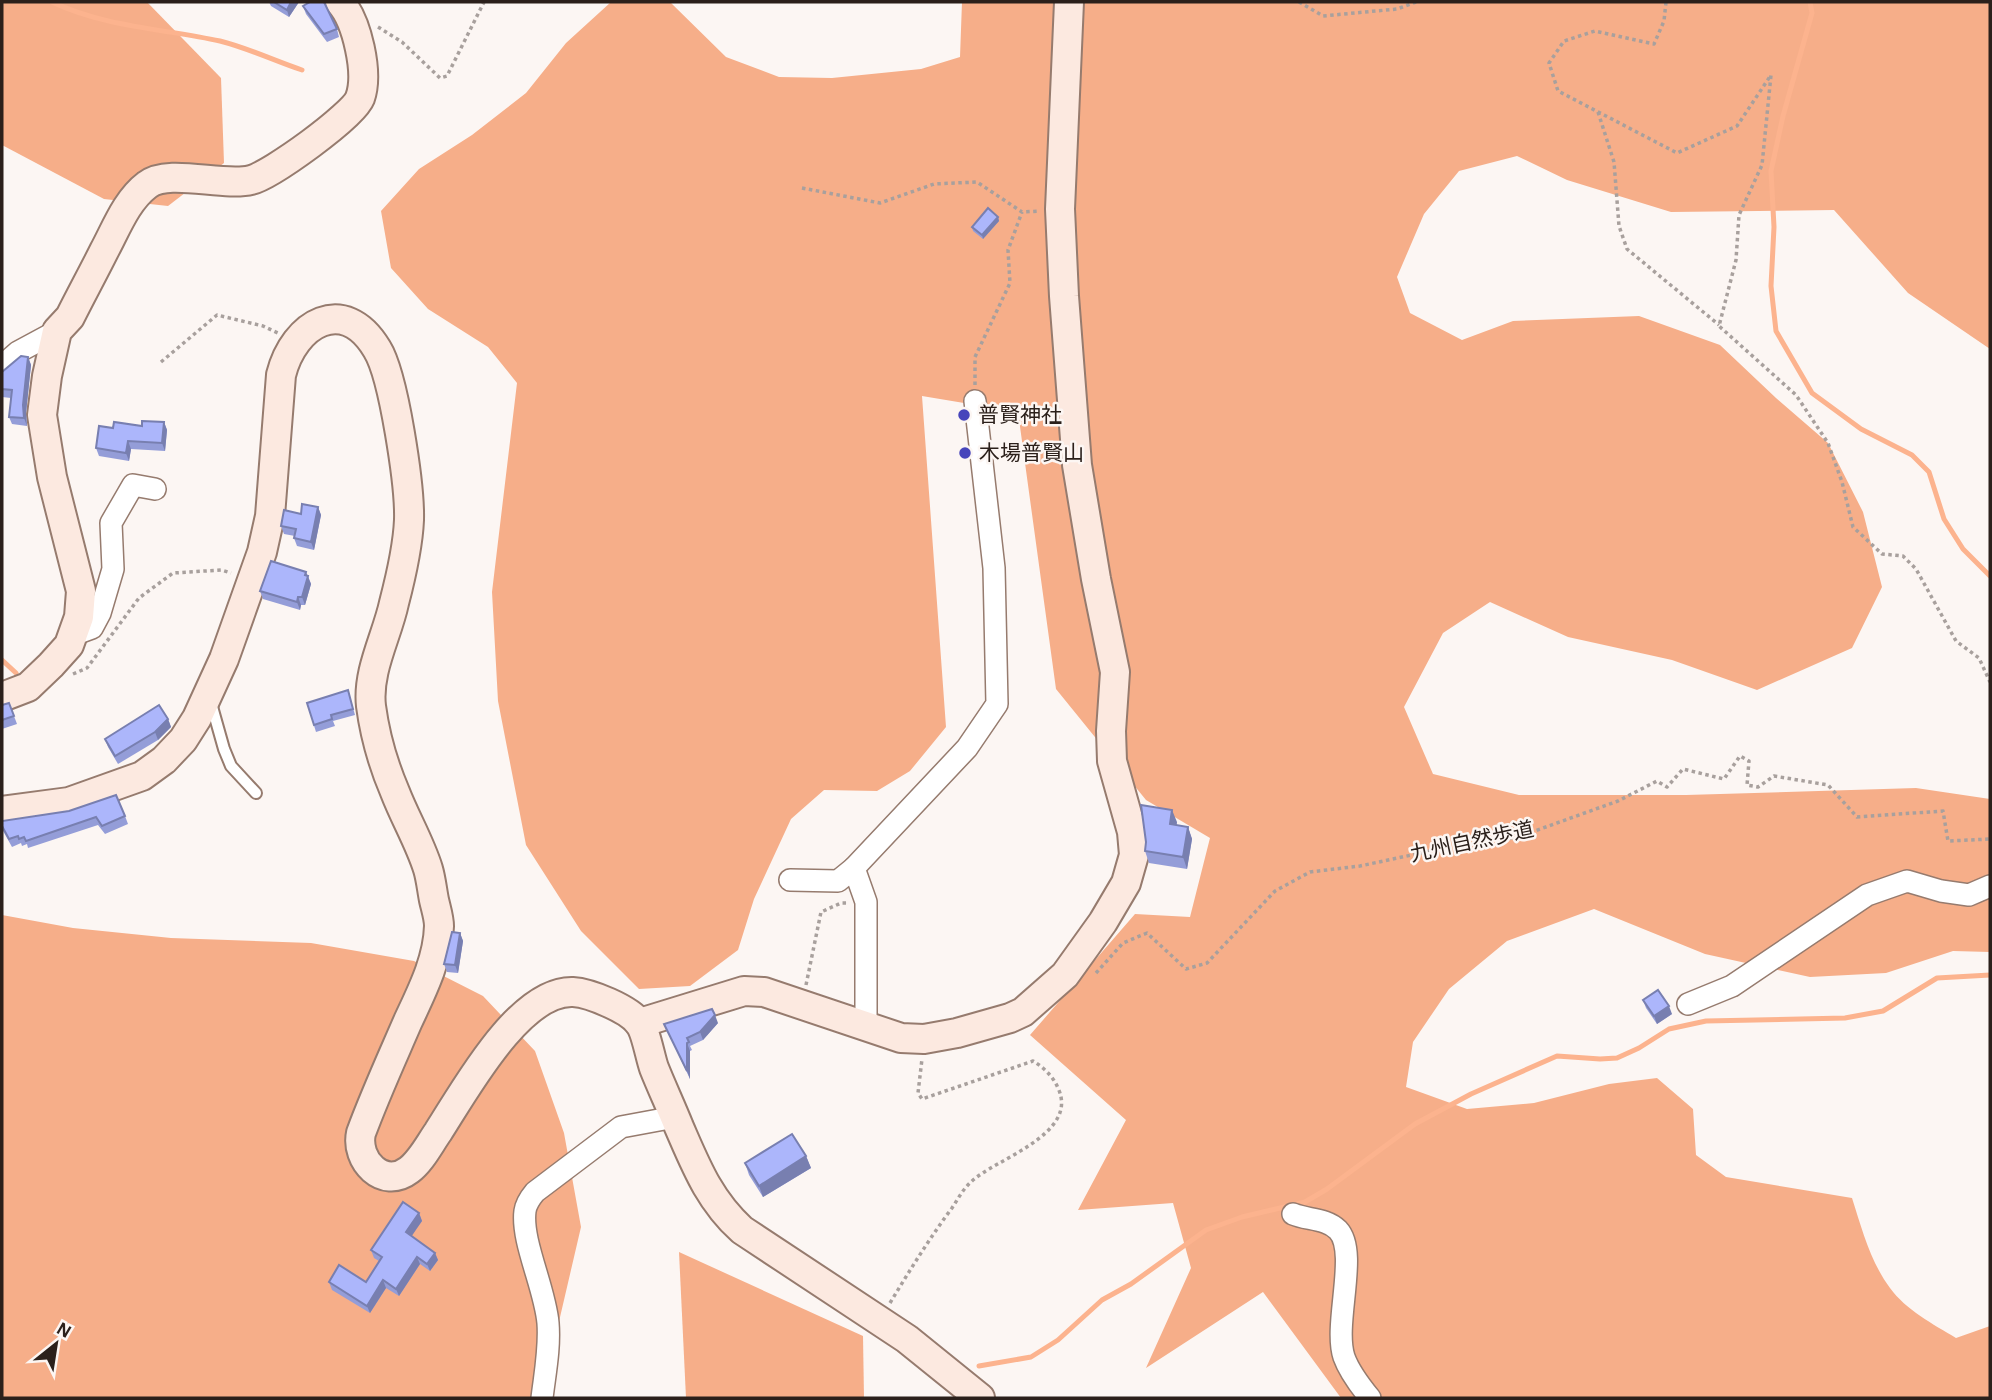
<svg xmlns="http://www.w3.org/2000/svg" width="1992" height="1400" font-family="'Alegreya Sans','Noto Sans JP',sans-serif">
  <style>
    .forest { fill: #f6ae89 }
    .lines { fill: none; stroke-linecap: round; stroke-linejoin: round }
    .stream { stroke: #fcb38e; stroke-width: 5 }
    .lane-casing { stroke: #967b6e; stroke-width: 14 }
    .street-casing { stroke: #967b6e; stroke-width: 24 }
    .secondary-casing { stroke: #967b6e; stroke-width: 32 }
    .path { stroke: #a8a09d; stroke-width: 3.5; stroke-dasharray: 3.5 3.5; stroke-linecap: butt }
    .lane { stroke: #fff; stroke-width: 10 }
    .street { stroke: #fff; stroke-width: 21 }
    .secondary { stroke: #fce9e0; stroke-width: 28 }
    .wall { fill: #949dd8 }
    .shaded-wall { fill: #787fb0 }
    .building { fill: #acb6fb; stroke: #787fb0; stroke-width: 2 }
    .poi-dot { fill: #4745bb; stroke: #fcf6f3; stroke-width: 2.5 }
    .labels { text-anchor: middle; dominant-baseline: central; stroke-width: 5; stroke-linejoin: round; paint-order: stroke }
    .poi-label { font-size: 21px; fill: #2b201b; stroke: #fcf6f3; text-anchor: start }
    .street-label { font-size: 21px; fill: #2b201b; stroke: #fcf6f3 }
  </style>
  <rect width="100%" height="100%" fill="#fcf6f3"/>
  <g class="forest">
    <path d="M2,2H147L221,78L224,163L168,206L104,199L2,145Z"/>
    <path d="M611,2H670L726,57L779,77L832,78L921,69L960,57L962,2H1990V349L1908,293L1834,210L1671,212L1567,180L1517,156L1459,171L1424,214L1397,277L1410,313L1462,340L1513,321L1639,316L1720,345L1776,398L1828,443L1863,512L1882,587L1852,648L1757,690L1672,660L1568,637L1490,602L1443,633L1404,707L1433,774L1519,795H1686L1916,788L1990,799V952L1953,951L1886,973L1810,977L1705,954L1594,909L1507,941L1449,989L1413,1042L1406,1087L1467,1109L1534,1103L1609,1084L1657,1078L1693,1109L1696,1155L1726,1177L1852,1198C1862,1229 1870,1261 1890,1288C1906,1310 1933,1324 1956,1338L1990,1326V1398H1341L1263,1292L1146,1368L1191,1268L1173,1203L1078,1210L1126,1120L1030,1035L1135,914L1190,917L1210,838L1146,800L1056,689L1018,412L922,396L946,727L910,771L877,791L824,790L791,819L754,899L738,950L690,986L639,989L581,931L526,845L498,701L492,592L517,383L488,347L428,309L391,268L381,211L419,169L472,135L526,93L566,43Z"/>
    <path d="M2,915L73,928L171,938L311,943L414,961L483,996L535,1051L564,1133L581,1227L554,1343L548,1398H2Z"/>
    <path d="M679,1252L863,1336L864,1398H686Z"/>
  </g>
  <g class="lines">
    <g class="stream">
      <path d="M52,2C105,27 164,29 220,41C248,48 275,61 302,70"/>
      <path d="M1810,2L1812,13L1783,116L1771,171L1774,227L1771,286L1776,331L1812,393L1861,429L1912,455L1929,472L1944,519L1963,549L1990,576"/>
      <path d="M2,660L16,673"/>
      <path d="M979,1366L1031,1357L1058,1340L1102,1300L1131,1284L1206,1230L1242,1217L1305,1202L1327,1189L1415,1124L1471,1094L1557,1056L1600,1059L1617,1058L1639,1048L1669,1029L1706,1021L1845,1018L1883,1011L1937,978L1990,975"/>
    </g>
    <g class="lane-casing">
      <path id="lane" d="M211,703L224,749L231,766L256,793"/>
    </g>
    <g class="street-casing">
      <g id="street">
        <path d="M2,366L18,352L57,331"/>
        <path d="M73,635L92,628L100,613L113,569L111,523L133,485L155,489"/>
        <path d="M790,880L838,881L854,868"/>
        <path d="M1688,1004L1732,986L1867,895L1907,881L1941,891L1969,895L1990,886"/>
        <path d="M866,1027V902L854,868L967,748L997,704L994,568L975,401"/>
        <path d="M1293,1214C1307,1220 1326,1218 1338,1230C1359,1252 1333,1324 1344,1357C1349,1371 1361,1387 1370,1398"/>
        <path d="M542,1398C545,1373 550,1348 548,1323C545,1288 521,1241 525,1211C526,1204 530,1198 535,1192L621,1127L675,1117"/>
      </g>
    </g>
    <g class="secondary-casing">
      <g id="secondary">
        <path d="M2,697L28,687L51,665L69,645L79,617L81,591L52,477L42,415L47,376L57,331L70,317C81,295 93,273 104,251C116,229 126,201 147,185C168,168 223,187 251,180C271,175 353,116 360,98C369,73 357,21 340,2"/>
        <path d="M2,811L69,802L142,776L164,760L183,740L197,718L224,659L262,552L270,516L281,375C294,323 344,294 377,349C394,376 410,487 409,520C408,543 400,580 394,603C387,636 367,671 371,706C375,736 383,764 395,792C405,818 420,843 428,869C431,879 432,890 434,900C436,909 439,918 439,926C438,960 422,991 408,1021C392,1058 375,1095 361,1133C355,1160 383,1190 409,1170C421,1161 429,1145 438,1132C464,1092 519,990 573,992C590,993 629,1009 639,1023C646,1031 650,1057 654,1068C662,1088 671,1107 679,1127C696,1166 709,1200 742,1230L907,1339L980,1398"/>
        <path d="M640,1023L744,991L764,992L901,1038L924,1039L957,1033L1010,1018L1023,1012L1065,975L1103,922L1126,883L1134,855L1132,832L1112,761L1111,731L1115,672L1096,579L1077,465L1064,296L1060,209L1069,2"/>
      </g>
    </g>
    <g class="path">
      <path d="M1299,2L1323,16L1397,9L1416,2"/>
      <path d="M1666,2L1664,21L1654,44L1595,31L1564,41L1549,63L1558,91L1677,153L1737,126L1771,75L1762,165L1739,215L1736,260L1719,326L1796,395L1828,443L1842,482L1853,527L1882,554L1903,556L1916,569L1956,641L1979,658L1990,682"/>
      <path d="M378,27L402,42L440,78L447,76L484,2"/>
      <path d="M1598,112L1614,162L1619,226L1627,249L1719,325"/>
      <path d="M802,188L880,203L934,184L977,182L1022,212L1040,211"/>
      <path d="M161,362L217,315L263,326L278,333"/>
      <path d="M975,385V357L1010,283L1008,250L1022,212"/>
      <path d="M73,674L87,668L139,598L173,573L221,570L231,573"/>
      <path d="M1096,973L1123,943L1147,933L1186,969L1207,963L1275,891L1310,872L1360,866L1435,850L1518,837L1618,801L1657,781L1667,787L1683,769L1724,779L1740,756L1749,761L1747,785L1758,787L1774,776L1828,785L1857,817L1943,811L1948,841L1990,839"/>
      <path d="M806,985L821,912L841,903H849"/>
      <path d="M890,1303C910,1270 929,1239 952,1208C958,1199 963,1189 971,1182C994,1159 1080,1135 1058,1088C1053,1076 1043,1067 1033,1061L922,1099L918,1093L922,1059"/>
    </g>
    <use href="#lane" class="lane"/>
    <use href="#street" class="street"/>
    <use href="#secondary" class="secondary"/>
  </g>
  <g class="wall">
    <path d="M269,2H299L289,17L271,6Z"/>
    <path d="M303,6L337,29L339,37L327,42L306,14Z"/>
    <path d="M998,217L999,221L983,239L973,231L972,227Z"/>
    <path d="M28,357L31,365L26,413L27,426L12,424L9,417L11,398L2,397V372Z"/>
    <path d="M164,422L167,430L165,451L131,449L129,461L99,456L96,448L113,428L142,426Z"/>
    <path d="M318,507L321,515L314,550L297,546L294,538L295,536L284,534L281,526Z"/>
    <path d="M308,576L311,584L305,605H301L300,610L263,599L260,591Z"/>
    <path d="M350,697L355,715L333,721L335,726L316,732L307,703Z"/>
    <path d="M9,703L17,724L2,729V705Z"/>
    <path d="M168,719L171,727L158,740L118,764L108,747L105,739Z"/>
    <path d="M125,816L128,824L105,834L98,825L28,848L27,844L22,846L21,843L12,847L2,829V821Z"/>
    <path d="M1177,822L1176,825L1188,827L1192,839L1187,869L1149,863L1145,851Z"/>
    <path d="M460,933L463,941L458,973L447,972L444,964Z"/>
    <path d="M1643,1000L1672,1014L1657,1024L1646,1008Z"/>
    <path d="M718,1023L703,1040L690,1046L692,1050L690,1051V1079L664,1024Z"/>
    <path d="M806,1156L811,1168L763,1197L749,1175L745,1163Z"/>
    <path d="M419,1213L422,1221L411,1236L435,1253L438,1260L430,1271L420,1264L399,1296L386,1288L370,1313L332,1290L329,1282H366L379,1261L374,1258L371,1250Z"/>
  </g>
  <g class="shaded-wall">
    <path d="M291,2H299L289,17L287,10Z"/>
    <path d="M998,217L999,221L983,239L982,235Z"/>
    <path d="M28,357L31,365L26,413L27,426L24,418L23,405Z"/>
    <path d="M164,422L167,430L165,451L162,443Z"/>
    <path d="M128,441L131,449L129,461L126,453Z"/>
    <path d="M318,507L321,515L314,550L311,542Z"/>
    <path d="M306,572L311,584L305,605L302,597Z"/>
    <path d="M298,597L301,605L300,610L297,602Z"/>
    <path d="M168,719L171,727L158,740L155,732Z"/>
    <path d="M1172,810L1177,822L1175,836L1170,824Z"/>
    <path d="M1188,827L1192,839L1187,869L1183,857Z"/>
    <path d="M460,933L463,941L458,973L455,965Z"/>
    <path d="M1669,1006L1672,1014L1657,1024L1654,1016Z"/>
    <path d="M715,1015L718,1023L703,1040L700,1032Z"/>
    <path d="M687,1043L690,1051V1079L687,1071Z"/>
    <path d="M806,1156L811,1168L763,1197L759,1186Z"/>
    <path d="M419,1213L422,1221L409,1240L406,1232Z"/>
    <path d="M435,1253L438,1260L430,1271L427,1264Z"/>
    <path d="M417,1257L420,1264L399,1296L396,1289Z"/>
    <path d="M383,1280L386,1288L370,1313L367,1306Z"/>
  </g>
  <g class="building">
    <path d="M274,2H291L287,10Z"/>
    <path d="M310,2H324L337,29L324,34L303,6Z"/>
    <path d="M988,208L998,217L982,235L972,227Z"/>
    <path d="M21,356L28,357L23,405L24,418L9,417L12,390L2,389V372Z"/>
    <path d="M142,421L164,422L162,443L128,441L126,453L96,448L99,426L113,428L114,422L142,426Z"/>
    <path d="M302,504L318,507L311,542L294,538L296,529L281,526L284,510L301,514Z"/>
    <path d="M271,561L306,572L305,575L308,576L302,597H298L297,602L260,591Z"/>
    <path d="M348,690L353,709L331,715L332,719L314,725L307,703Z"/>
    <path d="M9,703L14,716L2,720V705Z"/>
    <path d="M159,705L168,719L155,732L115,756L105,739Z"/>
    <path d="M116,795L125,816L102,826L96,817L26,841L24,837L19,839L18,836L9,839L2,826V821L69,811Z"/>
    <path d="M1141,805L1172,810L1170,824L1188,827L1183,857L1145,851L1146,842Z"/>
    <path d="M452,932L460,933L455,965L444,964Z"/>
    <path d="M1658,990L1669,1006L1654,1016L1643,1000Z"/>
    <path d="M712,1009L715,1015L700,1032L687,1038L689,1042L687,1043V1071L664,1024Z"/>
    <path d="M792,1134L806,1156L759,1186L745,1163Z"/>
    <path d="M403,1202L419,1213L406,1232L435,1253L427,1264L417,1257L396,1289L383,1280L367,1306L329,1282L339,1265L366,1282L382,1257L371,1250Z"/>
  </g>
  <g class="poi-dot">
    <circle cx="964" cy="415" r="7"/>
    <circle cx="965" cy="453" r="7"/>
  </g>
  <g class="labels">
    <g class="poi-label">
      <text x="978" y="415">普賢神社</text>
      <text x="979" y="453">木場普賢山</text>
    </g>
    <g class="street-label">
      <text transform="translate(1472 842) rotate(-12)">九州自然歩道</text>
    </g>
  </g>
  <rect width="1992" height="1400" fill="none" stroke="#2b201b" stroke-width="7"/>
  <g transform="translate(56 1344) rotate(30)" stroke="#fcf6f3" stroke-width="5" paint-order="stroke">
  <path d="M0-5L12 26L0 18L-12 26Z" fill="#2b201b"/>
  <text y="-10" font-size="19" font-weight="bold" text-anchor="middle" fill="#2b201b">N</text>
  </g>
</svg>
